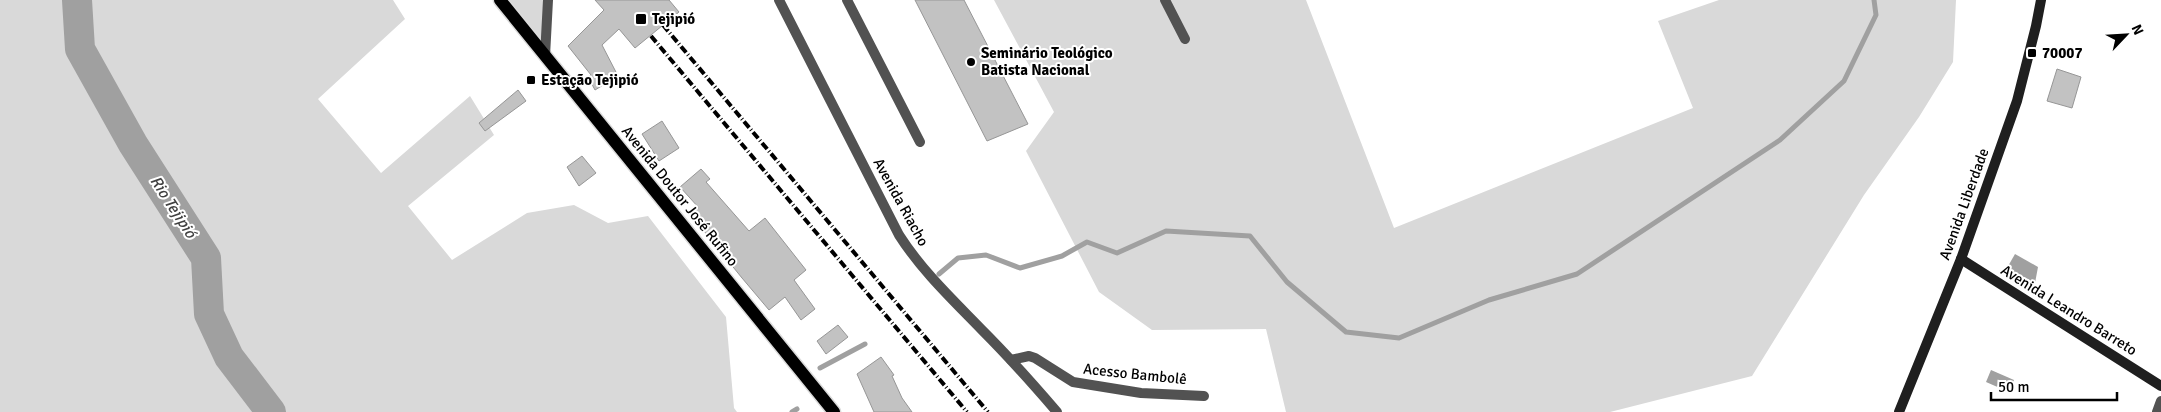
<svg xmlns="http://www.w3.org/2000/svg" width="2161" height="412" font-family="Signika,sans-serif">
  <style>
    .green { fill: #d9d9d9 }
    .water { fill: #a0a0a0 }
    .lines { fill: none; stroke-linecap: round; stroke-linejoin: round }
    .stream { stroke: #a0a0a0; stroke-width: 5 }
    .river { stroke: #a0a0a0; stroke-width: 30 }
    .building { fill: #c2c2c2; stroke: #969696 }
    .primary-casing { stroke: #dbdbdb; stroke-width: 15 }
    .street { stroke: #525252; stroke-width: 10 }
    .secondary { stroke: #1f1f1f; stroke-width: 10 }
    .primary { stroke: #000; stroke-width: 12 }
    .rail { stroke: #000; stroke-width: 4; stroke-dasharray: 8 2.5 1 2.5; stroke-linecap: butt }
    .poi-dot { fill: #000; stroke: #fff; stroke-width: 2 }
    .labels { text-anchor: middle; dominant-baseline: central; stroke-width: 4; stroke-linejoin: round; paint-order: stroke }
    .poi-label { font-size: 15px; font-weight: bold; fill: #000; stroke: #fff; text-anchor: start }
    .street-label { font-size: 15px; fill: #000; stroke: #fff }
    .water-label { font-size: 16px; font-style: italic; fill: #414141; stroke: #fff }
  </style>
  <rect width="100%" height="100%" fill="#fff"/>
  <g class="green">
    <path d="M0,0H393L405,19L318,99L381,173L470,96L494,135L408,206L452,260L527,213L574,205L608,223L648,216L726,317L734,408L737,412H0Z"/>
    <path d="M504,0H547L542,40Z"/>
    <path d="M994,0H1306L1394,228L1693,108L1658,21L1719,0H1956L1953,62L1919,117L1864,195L1752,376L1610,412H1286L1266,329L1152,330L1099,292L1026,151L1054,112Z"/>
  </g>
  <g class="water">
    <path d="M2015,254L2038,267L2035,283L2007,268Z"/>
    <path d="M1991,370L2014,380L2009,392L1986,382Z"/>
  </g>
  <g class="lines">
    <g class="stream">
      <path d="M939,274L958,258L986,255L1020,268L1062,256L1087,242L1117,253L1166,231L1250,236L1287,282L1346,332L1399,338L1489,300L1577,274L1780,140L1844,81L1876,15L1874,0"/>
      <path d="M820,368L865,344"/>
      <path d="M792,412L797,409"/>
    </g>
    <path class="river" d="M77,0L80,49L133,144L206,258L209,314L229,357L271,412"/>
  </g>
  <g class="building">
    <path d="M595,0H669L679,12L635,48L619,29L602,45L618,76L595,90L588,77L591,75L568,46L604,10Z"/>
    <path d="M915,0H964L1028,124L987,141Z"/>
    <path d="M2057,69L2081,77L2072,108L2047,101Z"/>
    <path d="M518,90L526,101L485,131L479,123Z"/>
    <path d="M662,121L679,148L659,161L642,134Z"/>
    <path d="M582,156L596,173L579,186L567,167Z"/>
    <path d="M701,169L710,179L706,182L749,231L765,218L806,270L794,280L815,309L801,320L785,297L769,310L742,278L691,215L699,208L680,187Z"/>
    <path d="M838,325L848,337L826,354L817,341Z"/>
    <path d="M881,357L894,375L892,376L902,398L912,412H874L857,374Z"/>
  </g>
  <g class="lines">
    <g class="primary-casing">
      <path id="primary" d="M500,0L834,412"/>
    </g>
    <g class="street">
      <path d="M779,0L899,235C922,271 953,300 982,330C1008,356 1033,384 1057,412"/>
      <path d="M847,0L920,142"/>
      <path d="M1165,0L1185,39"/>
      <path d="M545,56L548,0"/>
      <path d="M1011,360L1029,356L1035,358L1073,382L1141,393L1204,396"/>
      <path d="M2157,412L2161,401"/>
    </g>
    <g class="secondary">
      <path d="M1961,259L2161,386"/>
      <path d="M1899,412L1961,259L2017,101L2036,26L2041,0"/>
    </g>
    <use href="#primary" class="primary"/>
    <g class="rail">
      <path d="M663,25L988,412"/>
      <path d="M651,36L967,412"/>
    </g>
  </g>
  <g class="poi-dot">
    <rect x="635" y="13" width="12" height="12" rx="2.5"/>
    <rect x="2027" y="48" width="10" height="10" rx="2.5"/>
    <circle cx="971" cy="62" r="5"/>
    <rect x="526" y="75" width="10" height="10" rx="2.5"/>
  </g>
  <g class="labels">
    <g class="poi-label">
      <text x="652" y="19">Tejipió</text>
      <text x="981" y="53">Seminário Teológico<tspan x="981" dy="17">Batista Nacional</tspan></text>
      <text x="2042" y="53">70007</text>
      <text x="541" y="80">Estação Tejipió</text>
    </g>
    <g class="street-label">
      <text transform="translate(680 196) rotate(51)">Avenida Doutor José Rufino</text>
      <text transform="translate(901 202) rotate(61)">Avenida Riacho</text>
      <text transform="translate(1964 204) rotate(-70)">Avenida Liberdade</text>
      <text transform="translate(2069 310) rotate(32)">Avenida Leandro Barreto</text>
      <text transform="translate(1135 374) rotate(6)">Acesso Bambolê</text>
    </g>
    <g class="water-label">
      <text transform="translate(173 207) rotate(57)">Rio Tejipió</text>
    </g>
  </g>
  <g transform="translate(2126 35) rotate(65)" stroke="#ffffff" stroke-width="4" paint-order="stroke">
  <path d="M0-4L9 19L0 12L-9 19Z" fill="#000000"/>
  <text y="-8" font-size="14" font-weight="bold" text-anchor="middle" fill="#000000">N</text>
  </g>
  <path d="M1991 392v8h126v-8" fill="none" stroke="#000000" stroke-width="2.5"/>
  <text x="1998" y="392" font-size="15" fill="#000000" stroke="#ffffff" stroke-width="4" paint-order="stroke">50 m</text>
</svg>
